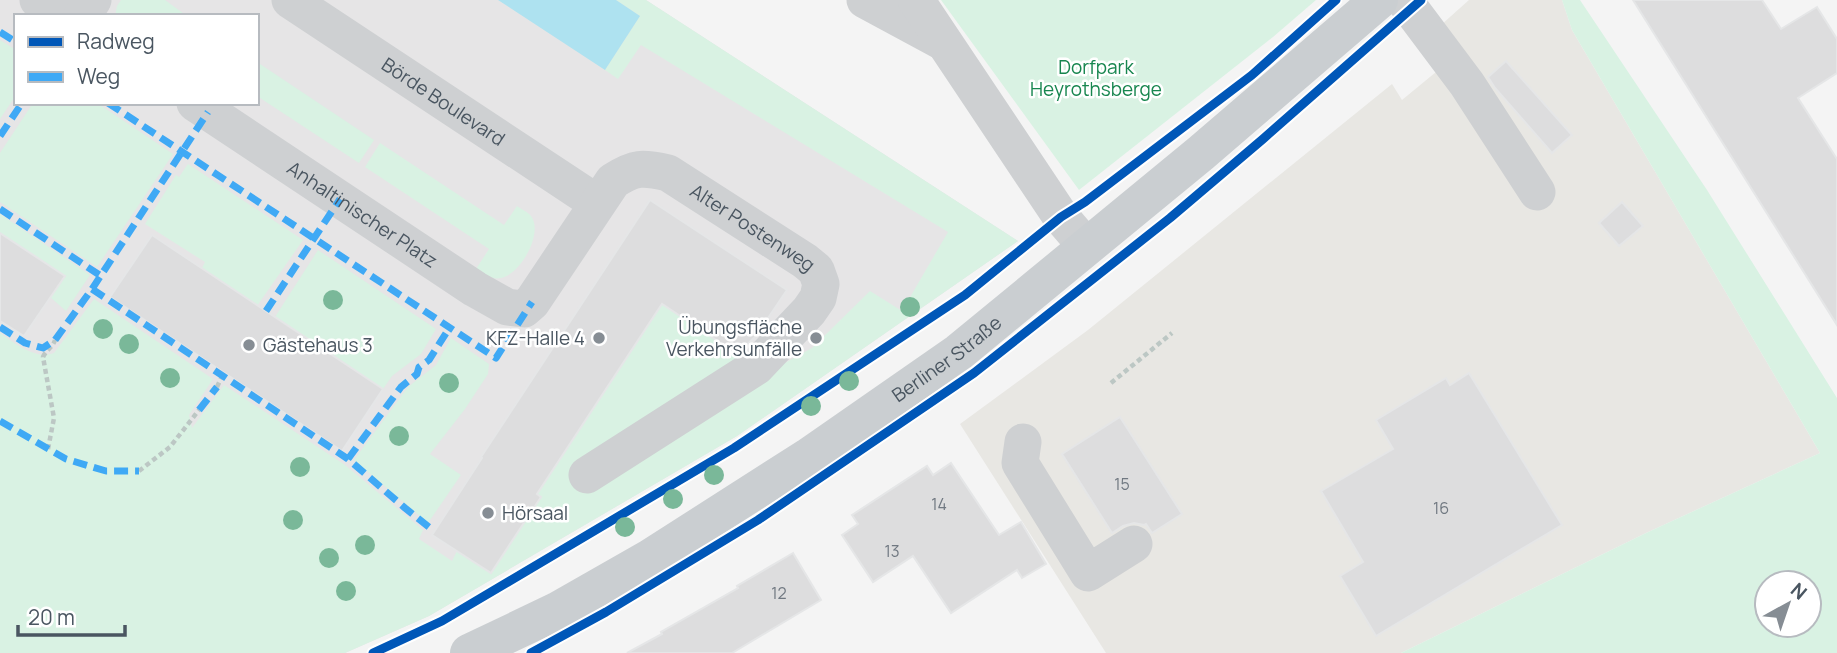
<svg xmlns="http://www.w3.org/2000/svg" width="1837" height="653" font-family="Manrope,sans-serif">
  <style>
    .commercial { fill: #e8e7e3 }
    .education { fill: #e6e5e6; fill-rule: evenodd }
    .green { fill: #d9f2e3; fill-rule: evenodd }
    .water { fill: #aee2f0 }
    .building { fill: #ddddde; stroke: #e5e6e7; stroke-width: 2 }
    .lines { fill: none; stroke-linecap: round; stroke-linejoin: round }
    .path { stroke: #bcc7c4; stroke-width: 4.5; stroke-dasharray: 5 3.5; stroke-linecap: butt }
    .minor { stroke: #ced0d2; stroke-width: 37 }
    .major { stroke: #caced1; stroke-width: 38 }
    .quiet { stroke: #3fa9f5; stroke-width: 7; stroke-dasharray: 14 7; stroke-linecap: butt }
    .cycleway-casing { stroke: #fff; stroke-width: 13 }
    .cycleway { stroke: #0057b8; stroke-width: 9 }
    .tree { fill: #7ab899 }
    .poi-dot { fill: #868d94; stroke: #fff; stroke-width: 2.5 }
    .labels { text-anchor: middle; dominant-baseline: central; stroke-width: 5; stroke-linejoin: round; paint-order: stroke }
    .number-label { font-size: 16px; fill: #707881 }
    .park-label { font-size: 19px; fill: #17864f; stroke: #fff }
    .street-label { font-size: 19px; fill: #4a5661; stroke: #fff }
    .poi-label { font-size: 19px; fill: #4a5661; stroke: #fff; text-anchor: end }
  </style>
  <rect width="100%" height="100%" fill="#f4f4f4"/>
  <path class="commercial" d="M1469,0H1562L1572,30L1820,453L1646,533L1401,653H1106L960,424L1088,330L1392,84L1402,100L1436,72L1441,25Z"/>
  <path class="education" d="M0,0H646L1018,241L737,436L429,616L345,653H0ZM16,16H257V103H16Z"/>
  <g class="green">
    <path d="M121,0H165L187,16H115L117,6Z"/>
    <path d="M616,0H646L1018,241L737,436L429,616L345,653H0V333C16,344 35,360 54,353L94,299L213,379L189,415L192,428L224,385L345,465L423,530L419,539L452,561L457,551L491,573L541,497L537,494L669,293L684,319L742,358L761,376L812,348L870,291L902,311L948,232L641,45L618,79L605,70L640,16Z"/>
    <path d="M941,0H1316L1273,37L1079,190Z"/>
    <path d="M1562,0H1580L1707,190L1837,398V653H1401L1646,533L1820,453L1572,30ZM1767,583H1809V625H1767Z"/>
    <path d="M0,40L16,50V95L0,119Z"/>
    <path d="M257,62L374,140L359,163L257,96Z"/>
    <path d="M33,103H97L173,154L97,267L0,202V153Z"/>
    <path d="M380,143L504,225L517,206C521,209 528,212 531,216C544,233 520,275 501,278C492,280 484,274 476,269L489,249L365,167Z"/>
    <path d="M188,164L303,240L257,306L202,268L205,262L145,224L176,175L179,177Z"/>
    <path d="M0,214L90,275L66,311L50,297L64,275L0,233Z"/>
    <path d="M318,250L436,329L421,354L392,376L383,389L275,317Z"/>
    <path d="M451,338L489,364L488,374L465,409L430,454L461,475L428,523L354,460L408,387L436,365Z"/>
  </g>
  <path class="water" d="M498,0H616L640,16L605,70Z"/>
  <g class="building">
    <path d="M1633,0H1762L1781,29L1817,7L1837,39V73L1798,98L1837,159V325Z"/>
    <path d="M1506,61L1572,135L1552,153L1495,88L1488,77Z"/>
    <path d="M650,200L787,290L756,336L737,354L662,304L537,494L541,497L491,573L432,535L482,458L481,457Z"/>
    <path d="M1622,202L1643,226L1619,246L1599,223Z"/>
    <path d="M0,233L65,276L24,336L0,321Z"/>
    <path d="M152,235L383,389L342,451L110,297Z"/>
    <path d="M1469,373L1562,525L1376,636L1340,576L1363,562L1321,491L1393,449L1376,420L1446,378L1450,385Z"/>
    <path d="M1120,417L1182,514L1152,533L1146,524L1144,525L1134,523L1123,526L1112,533L1062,454Z"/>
    <path d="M951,463L999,535L1021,522L1046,564L1022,578L1017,570L951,613L913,556L873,582L842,535L858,524L852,515L927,466L933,475Z"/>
    <path d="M793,553L821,600L732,653H627L662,634L661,632L738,588L737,586Z"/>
  </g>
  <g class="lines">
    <g class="path">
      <path d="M1111,383L1172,333"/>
      <path d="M217,387L222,376"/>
      <path d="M48,449L54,418L43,357C46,350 53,347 55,340"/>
      <path d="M139,471L170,447L199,410"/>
    </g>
    <g class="minor">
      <path d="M38,0L62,16"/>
      <path id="s1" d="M290,0L597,203"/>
      <path d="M865,0L941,41"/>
      <path d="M916,0L1061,217L1086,246"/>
      <path d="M1404,0L1467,84L1537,192"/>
      <path d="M82,16L93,0"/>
      <path id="s2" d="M195,103L475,289L507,307L524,309L532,302L613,181C635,167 642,167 668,173L805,261L816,270L821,284L818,298L809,311L756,367L587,475"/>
      <path d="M1023,442L1020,463L1088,573L1134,544"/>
    </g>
    <path class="major" id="s3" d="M469,653L557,611L650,558L808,457L959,352L1201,153L1379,0"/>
    <g class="quiet">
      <path d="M0,32L16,42"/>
      <path d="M108,103L496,358L532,302"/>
      <path d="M0,136L22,103"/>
      <path d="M0,209L101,276"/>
      <path d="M92,289L348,459L405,508L430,528L435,530"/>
      <path d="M266,311L340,199"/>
      <path d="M0,327L25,343L43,348L55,340L92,289L208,112"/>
      <path d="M199,410L217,387"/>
      <path d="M0,421L66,459L106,471H139"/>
      <path d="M348,459L401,387L417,374L419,367L429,360L450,327"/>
    </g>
    <g class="cycleway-casing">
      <g id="cycleway">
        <path d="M373,653L442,621L734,448L965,295L1061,217L1085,202L1252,75L1336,0"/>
        <path d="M531,653L606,612L758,520L974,373L1170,218L1263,139L1421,0"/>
      </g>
    </g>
    <use href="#cycleway" class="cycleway"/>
  </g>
  <g class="tree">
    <circle cx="333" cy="300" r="10"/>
    <circle cx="910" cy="307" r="10"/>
    <circle cx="103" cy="329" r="10"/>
    <circle cx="129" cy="344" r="10"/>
    <circle cx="170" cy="378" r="10"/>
    <circle cx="849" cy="381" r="10"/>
    <circle cx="449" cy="383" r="10"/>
    <circle cx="811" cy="406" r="10"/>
    <circle cx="399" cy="436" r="10"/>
    <circle cx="300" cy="467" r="10"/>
    <circle cx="714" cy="475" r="10"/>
    <circle cx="673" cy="499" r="10"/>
    <circle cx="293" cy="520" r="10"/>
    <circle cx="625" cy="527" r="10"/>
    <circle cx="365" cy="545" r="10"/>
    <circle cx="329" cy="558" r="10"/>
    <circle cx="346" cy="591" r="10"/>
  </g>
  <g class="poi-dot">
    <circle cx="599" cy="338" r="7"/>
    <circle cx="816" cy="338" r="7"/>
    <circle cx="249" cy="345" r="7"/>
    <circle cx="488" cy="513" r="7"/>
  </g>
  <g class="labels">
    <g class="number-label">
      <text x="1122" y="484">15</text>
      <text x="939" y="504">14</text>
      <text x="1441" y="508">16</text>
      <text x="892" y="551">13</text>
      <text x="779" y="593">12</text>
    </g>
    <g class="park-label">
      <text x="1096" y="67">Dorfpark<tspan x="1096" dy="22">Heyrothsberge</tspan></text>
    </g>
    <g class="street-label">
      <text stroke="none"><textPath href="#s1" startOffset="184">Börde Boulevard</textPath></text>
      <text stroke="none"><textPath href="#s2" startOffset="201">Anhaltinischer Platz</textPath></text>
      <text stroke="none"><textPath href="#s2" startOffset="705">Alter Postenweg</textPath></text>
      <text stroke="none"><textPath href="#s3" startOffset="562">Berliner Straße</textPath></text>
    </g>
    <g class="poi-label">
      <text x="802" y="327">Übungsfläche<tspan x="802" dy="22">Verkehrsunfälle</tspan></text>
      <text x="585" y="338">KFZ-Halle 4</text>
      <text x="263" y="345" text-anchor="start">Gästehaus 3</text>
      <text x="502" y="513" text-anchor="start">Hörsaal</text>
    </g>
  </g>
  <rect x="14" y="14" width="245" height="91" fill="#ffffff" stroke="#b7bbc0" stroke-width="2"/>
  <rect x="28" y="37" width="35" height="10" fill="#0057b8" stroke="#b7bbc0" stroke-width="2"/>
  <text x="77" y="49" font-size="21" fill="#4a5661">Radweg</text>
  <rect x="28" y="72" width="35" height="10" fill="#3fa9f5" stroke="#b7bbc0" stroke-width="2"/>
  <text x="77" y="84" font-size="21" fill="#4a5661">Weg</text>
  <g transform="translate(1788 604) rotate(40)"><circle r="33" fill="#ffffff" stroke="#b7bbc0" stroke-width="2"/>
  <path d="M0-5L12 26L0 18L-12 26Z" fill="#868d94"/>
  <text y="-10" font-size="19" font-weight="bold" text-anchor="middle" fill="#4a5661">N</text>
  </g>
  <path d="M18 625v10h107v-10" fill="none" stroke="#4a5661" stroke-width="3.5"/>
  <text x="28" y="625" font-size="21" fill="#4a5661" stroke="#ffffff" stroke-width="5" paint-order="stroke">20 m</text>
</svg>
